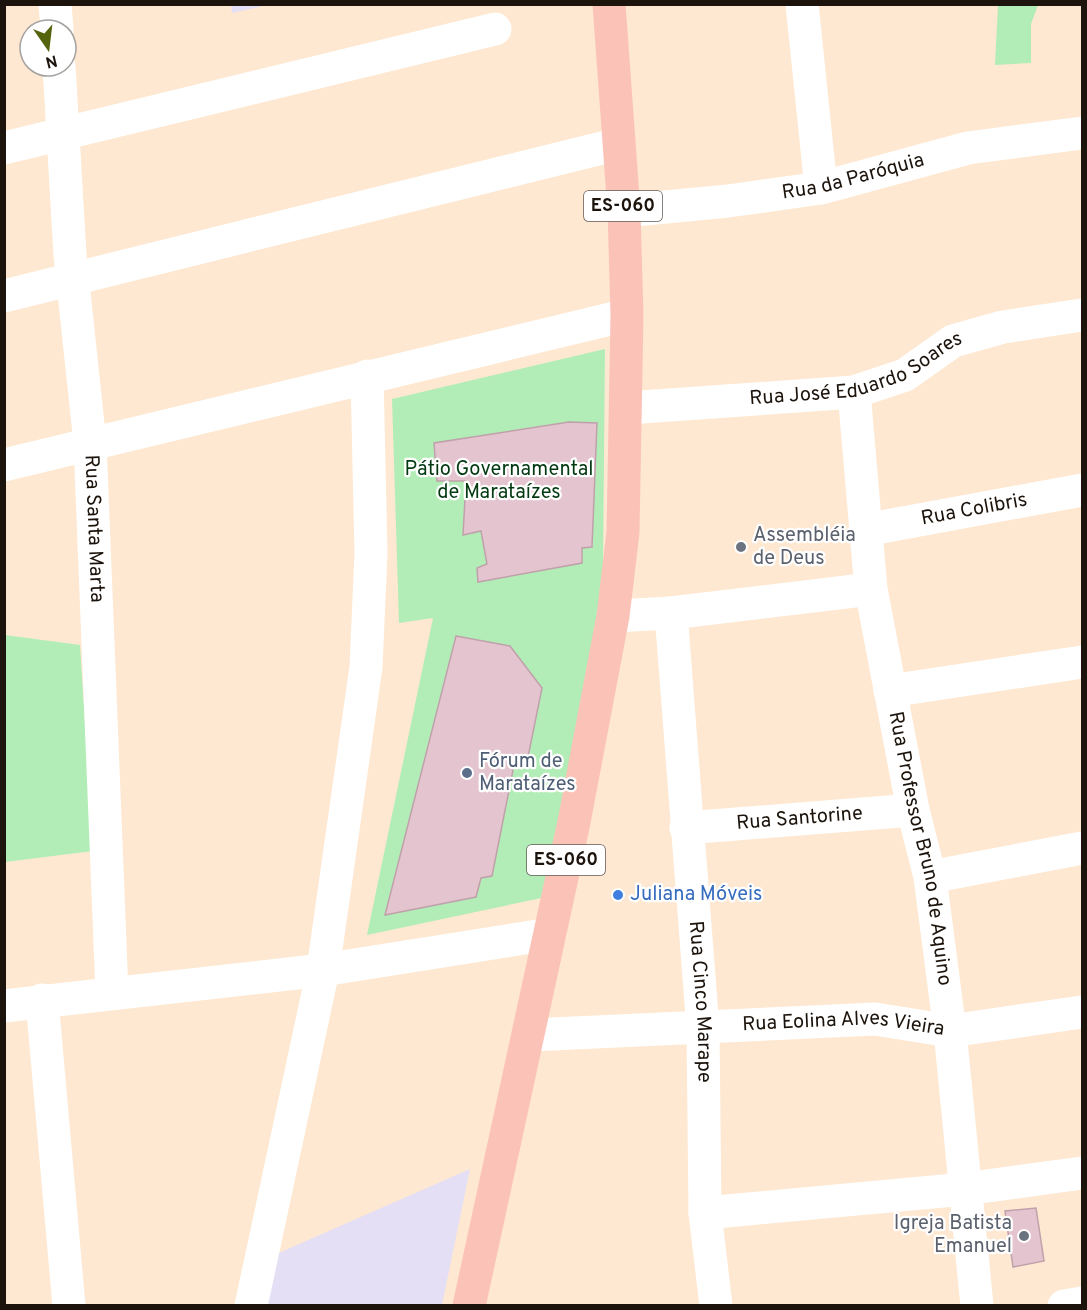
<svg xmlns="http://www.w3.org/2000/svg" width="1087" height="1310" font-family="Overpass,sans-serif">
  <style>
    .industrial { fill: #e4dff4 }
    .green { fill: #b2edb7 }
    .building { fill: #e4c4ce; stroke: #c0a1ab; stroke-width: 1.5 }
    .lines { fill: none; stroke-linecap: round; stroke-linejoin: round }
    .minor { stroke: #fff; stroke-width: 33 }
    .major { stroke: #fbc3b8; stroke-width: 33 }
    .worship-dot { fill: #6b7280; stroke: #fff; stroke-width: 2 }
    .service-dot { fill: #5c6f8a; stroke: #fff; stroke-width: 2 }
    .shop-dot { fill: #3f7fe0; stroke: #fff; stroke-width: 2 }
    .labels { text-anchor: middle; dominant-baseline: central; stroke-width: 4.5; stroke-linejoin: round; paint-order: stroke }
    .shield { fill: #fff; stroke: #605a55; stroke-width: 1.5 }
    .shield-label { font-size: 18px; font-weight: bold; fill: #1c140c }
    .street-label { font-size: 20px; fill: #1c140c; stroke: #fff }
    .park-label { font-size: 20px; fill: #023910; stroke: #fff }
    .worship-label { font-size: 20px; fill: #5b616d; stroke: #fff; text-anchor: start }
    .service-label { font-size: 20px; fill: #4e5e75; stroke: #fff; text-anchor: start }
    .shop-label { font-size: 20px; fill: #366cbe; stroke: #fff; text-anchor: start }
  </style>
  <rect width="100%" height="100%" fill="#fee8d1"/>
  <g class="industrial">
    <path d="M231,4H268V5L232,13Z"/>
    <path d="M470,1169L442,1305L264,1306L274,1255Z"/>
  </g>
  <g class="green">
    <path d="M998,5H1038L1031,24V63L995,65Z"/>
    <path d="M605,349L603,568L591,680L546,897L367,935L433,618L399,623L392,399Z"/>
    <path d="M5,635L80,645L93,851L5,862Z"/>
  </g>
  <g class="building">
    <path d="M569,422L597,423L592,547L582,548V563L478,582L477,568L487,564L481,531L463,535L466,481H437L434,443Z"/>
    <path d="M456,636L510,646L542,688L527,762L515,760L492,876L481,878L476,897L385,915Z"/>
    <path d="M1036,1208L1044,1261L1013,1267L1005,1211Z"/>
  </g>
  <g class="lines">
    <g class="minor">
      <path d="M55,4L57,30"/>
      <path d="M802,4L821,188"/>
      <path id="s1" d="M59,66L70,255L90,443L112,993"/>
      <path d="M4,148L495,29"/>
      <path id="s2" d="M624,211L728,201L821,188L968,148L1082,133"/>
      <path d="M4,296L618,144"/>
      <path id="s3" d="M854,392L871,589L913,810L930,877L950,1031L977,1306"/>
      <path id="s4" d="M627,408L854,392L905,375L953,341L1003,327L1082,315"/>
      <path d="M4,465L627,315"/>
      <path id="s5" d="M865,530L1082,490"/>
      <path d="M671,613L871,589"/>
      <path id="s6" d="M613,616L671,613L703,1029L705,1213L716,1306"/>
      <path d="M890,691L1082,662"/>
      <path id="s7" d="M686,828L913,810"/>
      <path d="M930,877L1082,848"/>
      <path d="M42,1000L69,1306"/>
      <path d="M4,1006L323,970L550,934"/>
      <path id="s8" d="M530,1035L875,1019L950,1031L1082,1012"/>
      <path d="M705,1213L965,1189L1082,1173"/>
      <path d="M251,1306L323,970L366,667L371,553L367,376"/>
      <path d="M1064,1306L1082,1303"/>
    </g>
    <path class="major" d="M469,1306L574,822L613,616L623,532L627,315L624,211L609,4"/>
  </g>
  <g class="worship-dot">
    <circle cx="741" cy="547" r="6"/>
    <circle cx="1024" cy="1236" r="6"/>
  </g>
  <circle class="service-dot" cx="467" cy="773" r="6"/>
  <circle class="shop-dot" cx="618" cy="895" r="6"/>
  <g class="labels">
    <g class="shield">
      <rect x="584" y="191" width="78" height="30" rx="4.5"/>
      <rect x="527" y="845" width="78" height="30" rx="4.5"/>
    </g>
    <g class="shield-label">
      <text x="623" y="206">ES-060</text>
      <text x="566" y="860">ES-060</text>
    </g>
    <g class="street-label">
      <text stroke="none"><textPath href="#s2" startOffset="232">Rua da Paróquia</textPath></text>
      <text stroke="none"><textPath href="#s4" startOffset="236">Rua José Eduardo Soares</textPath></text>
      <text stroke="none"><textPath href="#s5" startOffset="111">Rua Colibris</textPath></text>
      <text stroke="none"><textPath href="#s1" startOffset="464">Rua Santa Marta</textPath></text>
      <text stroke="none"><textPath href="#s7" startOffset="114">Rua Santorine</textPath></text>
      <text stroke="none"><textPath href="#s3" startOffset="462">Rua Professor Bruno de Aquino</textPath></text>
      <text stroke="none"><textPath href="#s6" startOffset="448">Rua Cinco Marape</textPath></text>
      <text stroke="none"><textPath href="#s8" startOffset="314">Rua Eolina Alves Vieira</textPath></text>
    </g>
    <g class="park-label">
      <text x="499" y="470">Pátio Governamental<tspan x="499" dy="23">de Marataízes</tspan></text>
    </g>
    <g class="worship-label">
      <text x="753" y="536">Assembléia<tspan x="753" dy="23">de Deus</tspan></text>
      <text x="1012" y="1224" text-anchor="end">Igreja Batista<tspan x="1012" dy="23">Emanuel</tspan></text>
    </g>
    <g class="service-label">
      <text x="479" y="762">Fórum de<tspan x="479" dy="23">Marataízes</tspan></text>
    </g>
    <g class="shop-label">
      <text x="630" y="895">Juliana Móveis</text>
    </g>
  </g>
  <rect width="1087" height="1310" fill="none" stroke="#1c140c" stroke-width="12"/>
  <g transform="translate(48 48) rotate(166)"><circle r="28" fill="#ffffff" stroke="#a4a19e" stroke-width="1.5"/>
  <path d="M0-4.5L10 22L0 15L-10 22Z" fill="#53640d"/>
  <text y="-9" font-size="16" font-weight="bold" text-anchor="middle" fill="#1c140c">N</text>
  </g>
</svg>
